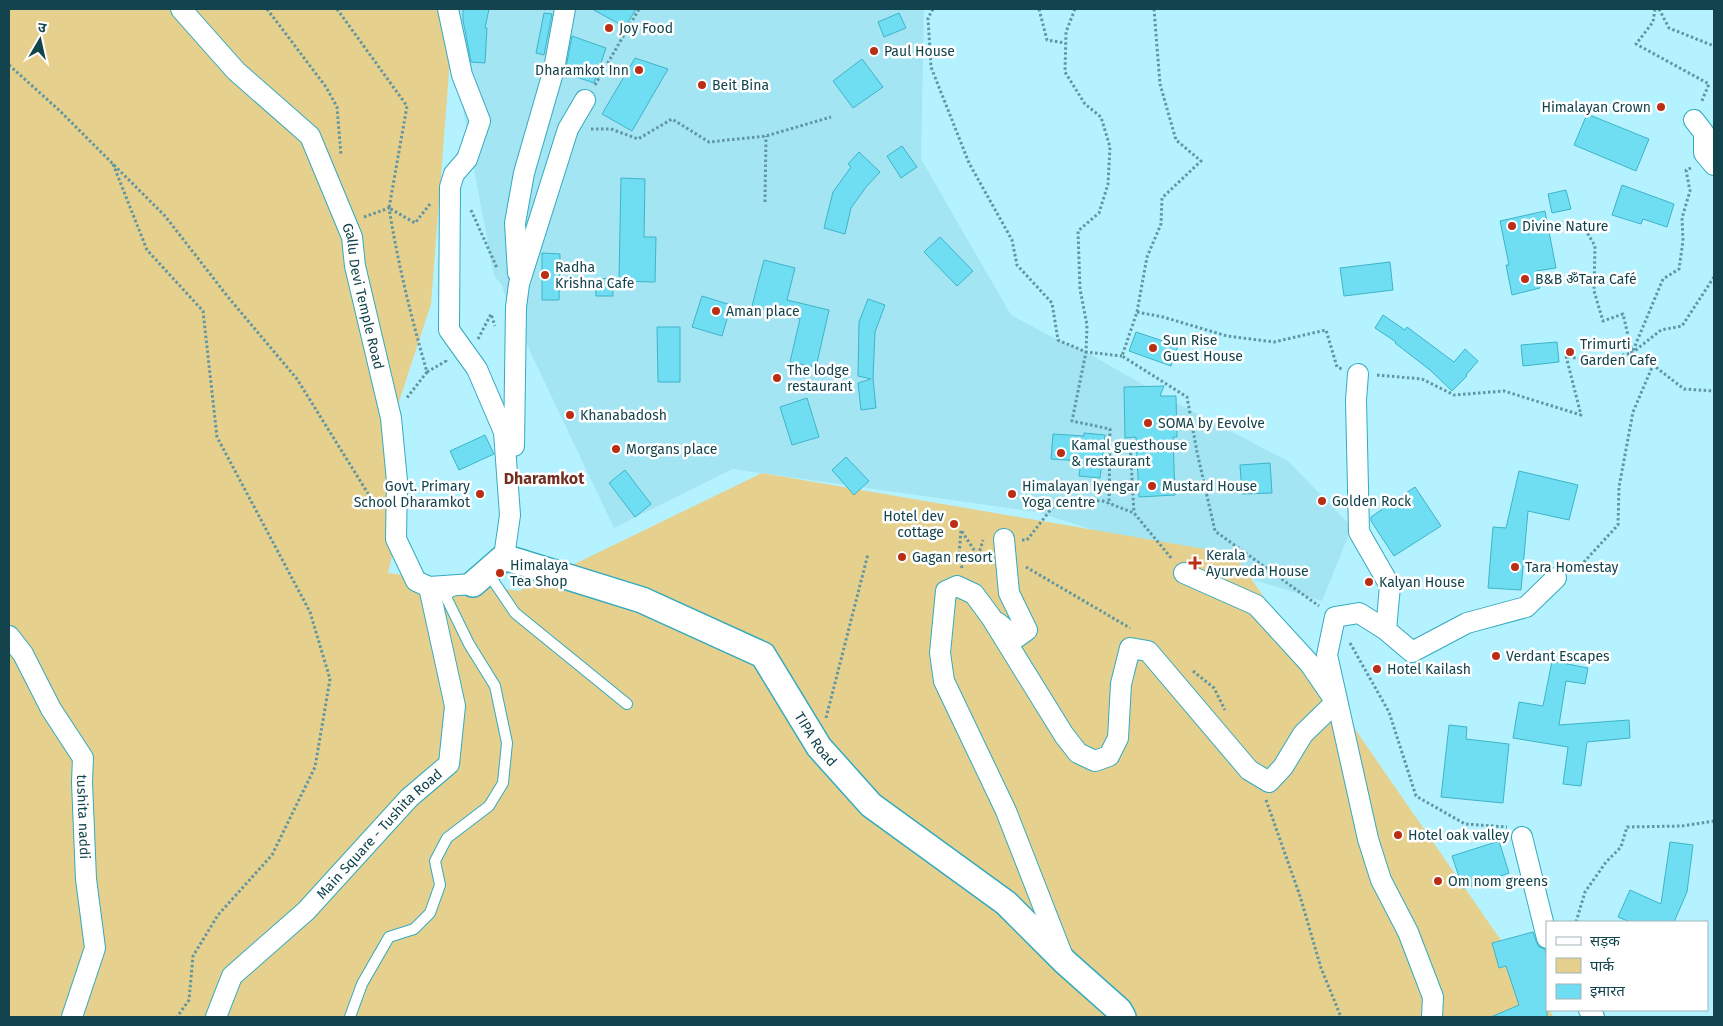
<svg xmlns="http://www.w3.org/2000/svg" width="1723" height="1026" font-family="'Fira Sans','Noto Sans Devanagari',sans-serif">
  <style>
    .built { fill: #a3e5f3 }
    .green { fill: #e6d08e }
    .building { fill: #6fdef3; stroke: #3fb3c8 }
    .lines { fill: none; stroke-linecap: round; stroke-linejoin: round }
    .service-casing { stroke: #33aabe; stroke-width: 12 }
    .minor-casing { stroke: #33aabe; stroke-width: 22 }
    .tertiary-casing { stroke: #33aabe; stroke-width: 28 }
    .path { stroke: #6096a1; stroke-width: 3; stroke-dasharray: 2.5 2.5; stroke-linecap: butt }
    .service { stroke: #fff; stroke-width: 10 }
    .minor { stroke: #fff; stroke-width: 20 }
    .tertiary { stroke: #fff; stroke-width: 25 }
    .poi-dot { fill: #ba2e16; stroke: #fff; stroke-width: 2 }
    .labels { text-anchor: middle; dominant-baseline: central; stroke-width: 5; stroke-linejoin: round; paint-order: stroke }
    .poi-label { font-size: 14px; fill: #13444d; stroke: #fff; text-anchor: start }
    .street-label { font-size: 14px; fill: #13444d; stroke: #fff }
    .quarter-label { font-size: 16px; font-weight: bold; fill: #732e22; stroke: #fff }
  </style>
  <rect width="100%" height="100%" fill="#b5f2ff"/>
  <path class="built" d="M448,9H924L921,159L1011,315L1058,340L1086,352L1163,396L1288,461L1352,527L1322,601L1036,512L733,469L614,528L508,305L502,285L494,276L447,24Z"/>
  <path class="green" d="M9,9H454L431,304L395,414L396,539L388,573L519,591L762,473L1234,554L1547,1007V1010H1549L1554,1017H9Z"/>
  <g class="building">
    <path d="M463,9H489L485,28H487L485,63L471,62L463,20Z"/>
    <path d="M592,9H636L625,27Z"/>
    <path d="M544,13L552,14L544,55L536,53Z"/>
    <path d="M899,13L906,28L884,37L878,22Z"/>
    <path d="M572,36L606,48L594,83L565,73Z"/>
    <path d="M635,58L668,69L632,131L602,114Z"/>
    <path d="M862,59L883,87L853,108L833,81Z"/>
    <path d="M1587,114L1649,139L1636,171L1574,145Z"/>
    <path d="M902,146L917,167L901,178L887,156Z"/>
    <path d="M859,152L880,172L866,187L851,208L845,234L824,228L833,192L851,167L848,164Z"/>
    <path d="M621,178L645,179L644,237H656L655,282L619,281Z"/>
    <path d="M1622,185L1674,204L1667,227L1643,219L1641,224L1612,215Z"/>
    <path d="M1566,190L1571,209L1552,213L1548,194Z"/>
    <path d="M1545,211L1556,268L1536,271L1540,288L1512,295L1506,265H1509L1500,221Z"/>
    <path d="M940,237L973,271L957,286L924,252Z"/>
    <path d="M542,253L560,254L559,300H542Z"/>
    <path d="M764,260L795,268L787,300L829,310L816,367L790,362L800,319L752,306Z"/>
    <path d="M1390,262L1393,290L1344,296L1340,268Z"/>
    <path d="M612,278L613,296H596L595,279Z"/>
    <path d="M702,296L731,305L722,336L692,327Z"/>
    <path d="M868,299L885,305L875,332L873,379L876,408L861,410L858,383L871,379L858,376L859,322Z"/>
    <path d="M1383,315L1405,330L1407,327L1454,362L1465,349L1478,361L1466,375L1467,376L1452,391L1430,370L1395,343L1396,342L1375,328Z"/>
    <path d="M657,327H680V382H658Z"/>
    <path d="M1136,332L1178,346L1171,366L1129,351Z"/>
    <path d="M1557,342L1559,362L1523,366L1521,345Z"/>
    <path d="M1164,386L1160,396H1176L1177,437H1173L1175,495L1139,497L1136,437L1125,438L1124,387Z"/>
    <path d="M807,398L819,437L792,445L780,407Z"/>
    <path d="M1084,433L1105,435L1100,478L1079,476L1081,461L1051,459L1053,434L1084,436Z"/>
    <path d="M485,435L494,454L459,470L450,451Z"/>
    <path d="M846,457L869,481L854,495L832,470Z"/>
    <path d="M1270,463L1272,493L1242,494L1240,465Z"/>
    <path d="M625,470L651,504L635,517L609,483Z"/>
    <path d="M1519,471L1578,485L1569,520L1528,511L1521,590L1488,588L1493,527L1506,528Z"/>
    <path d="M1415,487L1441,526L1394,556L1371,521V517Z"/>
    <path d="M1552,661L1588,668L1585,684L1566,681L1559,725L1629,720L1630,738L1587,742L1581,786L1563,784L1568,747L1513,738L1519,702L1543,706Z"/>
    <path d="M1449,725L1467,727L1466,739L1509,744L1503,803L1441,797Z"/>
    <path d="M1499,841L1509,873L1463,889L1452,856Z"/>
    <path d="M1670,842L1693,845L1687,892L1674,922H1630L1618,917L1630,890L1661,904Z"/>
    <path d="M1533,932L1536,941L1539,947L1545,949L1547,957V1017H1491L1519,1005L1506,966L1499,968L1492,943Z"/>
  </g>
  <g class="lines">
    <g class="service-casing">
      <g id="service">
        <path d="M488,573L515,613L627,704"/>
        <path d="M350,1017L362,984L389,937L414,929L430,913L440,885L435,861L447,838L489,806L503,783L507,743L495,686L469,644L445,595L456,589"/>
      </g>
    </g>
    <g class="minor-casing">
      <g id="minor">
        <path id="s1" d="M181,9L236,71L310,136L352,237L355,266L391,418L397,481L396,539L416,581L429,587L473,584"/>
        <path d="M448,9L462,75L480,121L467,159L454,174L450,187L449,330L477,369L504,432L510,515L504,557"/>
        <path d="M1694,120L1704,133V153L1714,165"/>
        <path d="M518,273L515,223L524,173L554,69L565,9"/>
        <path d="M1358,374L1356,400L1359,532L1390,586L1386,630"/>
        <path d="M514,446L516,307L519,284L568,129L585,100"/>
        <path d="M998,623L1016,638L1027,630L1009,593L1004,539"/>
        <path id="s2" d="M9,636L23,654L51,709L83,758L82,782L86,879L95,948L72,1017"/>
        <path d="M1522,837L1547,938"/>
        <path d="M1063,957L1006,811L944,681L940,653L946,591L957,586L974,594L991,617L1064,735L1078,753L1095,761L1109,756L1118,738L1121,684L1130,648L1148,651L1249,770L1269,782L1283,767L1303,734L1336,702L1310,664L1256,605L1184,573"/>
        <path d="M1589,1010L1594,1017"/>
        <path id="s3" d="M216,1017L232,976L306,911L409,798L449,764L455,706L429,587"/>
        <path d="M1432,1017L1433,997L1408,932L1381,880L1368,839L1327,655L1335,617L1359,613L1386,630L1412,652L1467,623L1526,607L1556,578"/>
      </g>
    </g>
    <g class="tertiary-casing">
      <g id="tertiary">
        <path id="s4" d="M473,584L504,557L642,600L763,655L819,747L871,805L1006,903L1065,962L1119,1010L1123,1017"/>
      </g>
    </g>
    <g class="path">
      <path d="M267,9L326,87L337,107L341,155"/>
      <path d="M337,9L407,106L389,208L415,223L430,204"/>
      <path d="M933,9L928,18L931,67L969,163L1012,240L1017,265L1052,303L1058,340L1086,352L1122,356"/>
      <path d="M1039,9L1047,40L1065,43"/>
      <path d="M1075,9L1066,32L1065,72L1085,104L1101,117L1110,147L1108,184L1099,213L1078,231L1080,289L1087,325L1086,352L1072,421L1110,429L1109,504"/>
      <path d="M1154,9L1160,84L1176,140L1201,161L1162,198L1161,224L1147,257L1137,312L1122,356L1187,397L1197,452L1215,531L1319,606"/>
      <path d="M1655,9L1653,22L1636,44L1709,84L1701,103"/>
      <path d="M1659,9L1669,28L1714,46"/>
      <path d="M9,65L60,111L165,216L228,297L297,379L377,508"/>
      <path d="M595,85L639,9"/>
      <path d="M591,129H611L638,139L672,119L709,142L766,136L831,117"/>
      <path d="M113,164L147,250L203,311L217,437L310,612L330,679L315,767L272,855L218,915L193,956L189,1000L177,1017"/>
      <path d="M765,202L766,136"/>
      <path d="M471,210L497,268"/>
      <path d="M364,217L389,208C398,264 411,317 427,372L406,399"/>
      <path d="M1560,229H1585L1595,246L1594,291L1603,321L1623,314L1632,353L1663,279L1679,269L1683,241L1682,218L1690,191L1686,170L1691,168"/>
      <path d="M1714,277L1682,326L1661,330L1632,353L1653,365L1684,389L1714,391"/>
      <path d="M1137,312L1163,317L1227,336L1274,342L1326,330L1337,367L1342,369"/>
      <path d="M478,339L491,314L495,326"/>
      <path d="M427,372L446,361L445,359"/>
      <path d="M1377,375L1422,379L1454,395L1504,391L1581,415L1566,356L1593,362L1632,353"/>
      <path d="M1130,443L1134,513"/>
      <path d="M1022,540H1027L1059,499L1103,501L1134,513L1172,559"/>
      <path d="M1026,567L1130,628"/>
      <path d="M962,568L959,555L961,530L978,556L983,540"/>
      <path d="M1571,570L1583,563L1618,525L1619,487L1633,412L1653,365"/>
      <path d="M1350,643L1389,712L1416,796L1465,824L1507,827"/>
      <path d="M1193,671L1214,688L1225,710"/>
      <path d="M826,718L868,554"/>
      <path d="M1266,800L1300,896L1321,968L1341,1017"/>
      <path d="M1576,922L1585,892L1606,862L1621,847L1627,827L1682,826L1714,821"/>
    </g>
    <use href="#service" class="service"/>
    <use href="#minor" class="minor"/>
    <use href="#tertiary" class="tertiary"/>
  </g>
  <g class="poi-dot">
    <circle cx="609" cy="28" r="5"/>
    <circle cx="874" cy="51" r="5"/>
    <circle cx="639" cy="70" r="5"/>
    <circle cx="702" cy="85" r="5"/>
    <circle cx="1661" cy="107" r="5"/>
    <circle cx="1512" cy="226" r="5"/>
    <circle cx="545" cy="275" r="5"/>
    <circle cx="1525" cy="279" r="5"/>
    <circle cx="716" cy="311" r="5"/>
    <circle cx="1153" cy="348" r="5"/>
    <circle cx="1570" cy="352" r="5"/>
    <circle cx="777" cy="378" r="5"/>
    <circle cx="570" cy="415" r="5"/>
    <circle cx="1148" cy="423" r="5"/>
    <circle cx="616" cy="449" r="5"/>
    <circle cx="1061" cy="453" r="5"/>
    <circle cx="1152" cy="486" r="5"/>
    <circle cx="480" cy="494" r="5"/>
    <circle cx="1012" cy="494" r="5"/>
    <circle cx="1322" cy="501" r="5"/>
    <circle cx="954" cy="524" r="5"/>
    <circle cx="902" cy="557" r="5"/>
    <path d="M1192.5 555.5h5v5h5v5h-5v5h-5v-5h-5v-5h5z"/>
    <circle cx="1515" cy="567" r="5"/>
    <circle cx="500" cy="573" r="5"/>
    <circle cx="1369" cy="582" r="5"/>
    <circle cx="1496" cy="656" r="5"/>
    <circle cx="1377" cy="669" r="5"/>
    <circle cx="1398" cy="835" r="5"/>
    <circle cx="1438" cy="881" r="5"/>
  </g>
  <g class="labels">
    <g class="poi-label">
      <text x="619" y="28">Joy Food</text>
      <text x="884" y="51">Paul House</text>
      <text x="629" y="70" text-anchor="end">Dharamkot Inn</text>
      <text x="712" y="85">Beit Bina</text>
      <text x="1651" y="107" text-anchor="end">Himalayan Crown</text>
      <text x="1522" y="226">Divine Nature</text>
      <text x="555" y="267">Radha<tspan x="555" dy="16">Krishna Cafe</tspan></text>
      <text x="1535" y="279">B&amp;B ॐTara Café</text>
      <text x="726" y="311">Aman place</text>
      <text x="1163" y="340">Sun Rise<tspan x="1163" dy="16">Guest House</tspan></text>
      <text x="1580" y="344">Trimurti<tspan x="1580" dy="16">Garden Cafe</tspan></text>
      <text x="787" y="370">The lodge<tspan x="787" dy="16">restaurant</tspan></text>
      <text x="580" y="415">Khanabadosh</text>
      <text x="1158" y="423">SOMA by Eevolve</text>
      <text x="1071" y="445">Kamal guesthouse<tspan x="1071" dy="16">&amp; restaurant</tspan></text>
      <text x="626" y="449">Morgans place</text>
      <text x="470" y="486" text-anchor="end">Govt. Primary<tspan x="470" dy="16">School Dharamkot</tspan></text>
      <text x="1022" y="486">Himalayan Iyengar<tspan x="1022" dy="16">Yoga centre</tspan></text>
      <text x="1162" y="486">Mustard House</text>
      <text x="1332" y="501">Golden Rock</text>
      <text x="944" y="516" text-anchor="end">Hotel dev<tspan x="944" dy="16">cottage</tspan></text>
      <text x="1206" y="555">Kerala<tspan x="1206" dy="16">Ayurveda House</tspan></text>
      <text x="912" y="557">Gagan resort</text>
      <text x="510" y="565">Himalaya<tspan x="510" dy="16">Tea Shop</tspan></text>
      <text x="1525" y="567">Tara Homestay</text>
      <text x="1379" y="582">Kalyan House</text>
      <text x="1506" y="656">Verdant Escapes</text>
      <text x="1387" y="669">Hotel Kailash</text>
      <text x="1408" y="835">Hotel oak valley</text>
      <text x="1448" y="881">Om nom greens</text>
    </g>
    <g class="street-label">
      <text stroke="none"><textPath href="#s1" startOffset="351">Gallu Devi Temple Road</textPath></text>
      <text stroke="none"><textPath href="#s4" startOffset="418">TIPA Road</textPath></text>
      <text stroke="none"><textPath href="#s2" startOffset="202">tushita naddi</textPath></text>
      <text stroke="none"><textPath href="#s3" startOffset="249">Main Square - Tushita Road</textPath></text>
    </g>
    <g class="quarter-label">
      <text x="544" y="478">Dharamkot</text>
    </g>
  </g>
  <rect width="1723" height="1026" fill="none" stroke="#13444d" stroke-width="20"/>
  <rect x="1546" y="921" width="162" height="90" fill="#ffffff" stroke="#a1b4b8"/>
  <rect x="1556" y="937" width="25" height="8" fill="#ffffff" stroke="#a1b4b8"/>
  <text x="1590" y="946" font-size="15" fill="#13444d">सड़क</text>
  <rect x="1556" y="958" width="25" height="15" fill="#e6d08e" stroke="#a1b4b8"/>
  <text x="1590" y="971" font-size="15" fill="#13444d">पार्क</text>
  <rect x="1556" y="984" width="25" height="15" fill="#6fdef3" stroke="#a1b4b8"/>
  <text x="1590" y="996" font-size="15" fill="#13444d">इमारत</text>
  <g transform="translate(40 40) rotate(9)" stroke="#ffffff" stroke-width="4" paint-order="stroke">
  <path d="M0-4L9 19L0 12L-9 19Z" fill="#13444d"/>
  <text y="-8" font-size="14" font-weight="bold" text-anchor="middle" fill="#13444d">उ</text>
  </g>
</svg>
